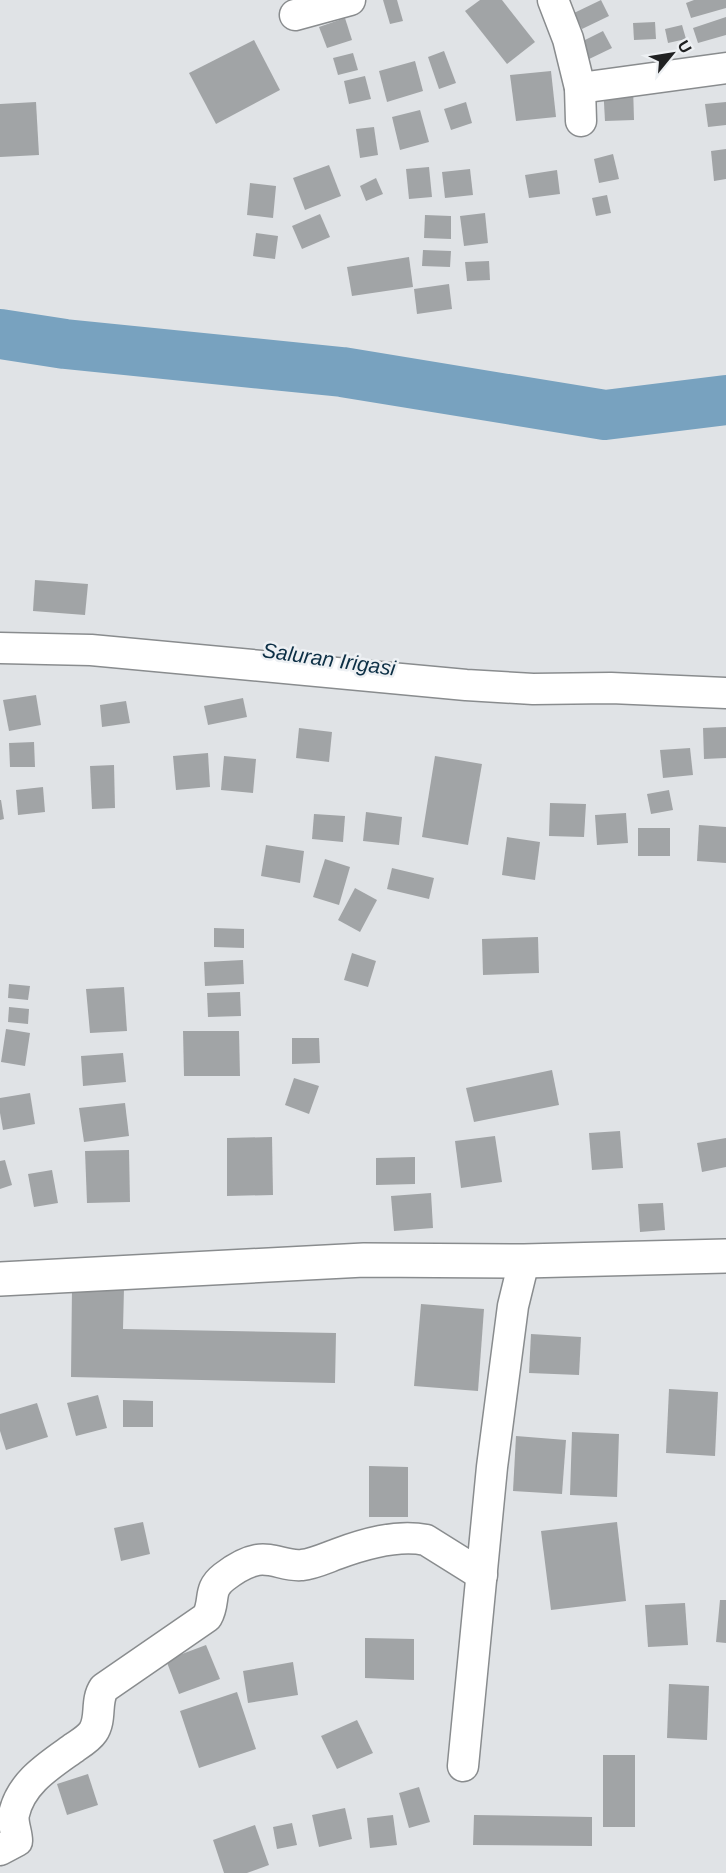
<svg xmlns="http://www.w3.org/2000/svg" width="726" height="1873" font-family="Helvetica,sans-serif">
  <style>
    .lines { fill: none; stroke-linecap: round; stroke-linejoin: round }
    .river { stroke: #78a2bf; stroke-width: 50 }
    .building { fill: #a1a4a6 }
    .minor-casing { stroke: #898c8e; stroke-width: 33 }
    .tertiary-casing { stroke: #898c8e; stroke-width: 36 }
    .minor { stroke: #fff; stroke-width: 30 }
    .tertiary { stroke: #fff; stroke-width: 33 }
    .labels { text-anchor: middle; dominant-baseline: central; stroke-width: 5; stroke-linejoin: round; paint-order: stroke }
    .water-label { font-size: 21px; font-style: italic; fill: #0c2f45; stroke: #edf0f3 }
  </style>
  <rect width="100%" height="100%" fill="#e0e3e6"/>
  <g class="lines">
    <path class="river" d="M0,334L65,344L342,372L605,415L726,400"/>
  </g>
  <g class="building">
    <path d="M383,0H397L403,21L390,24Z"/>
    <path d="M480,0H502L535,42L507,64L465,11Z"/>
    <path d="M601,0L609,16L582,29L574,13Z"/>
    <path d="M694,0H726V8L691,18L686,3Z"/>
    <path d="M726,17V35L698,43L693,28Z"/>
    <path d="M345,18L352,40L327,48L319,27Z"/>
    <path d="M655,22L656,39L634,40L633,23Z"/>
    <path d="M682,25L686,39L668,43L665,29Z"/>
    <path d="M603,31L612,48L585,61L577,44Z"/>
    <path d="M254,40L280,90L216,124L189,73Z"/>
    <path d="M444,51L456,83L439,89L428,57Z"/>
    <path d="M353,53L358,70L338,75L333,58Z"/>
    <path d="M415,61L423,91L387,102L379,71Z"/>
    <path d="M551,71L556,117L516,121L510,75Z"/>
    <path d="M365,76L371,99L349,104L344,81Z"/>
    <path d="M603,85H633L634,120L605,121Z"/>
    <path d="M36,102L39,155L0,157V104Z"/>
    <path d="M466,102L472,123L451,130L444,109Z"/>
    <path d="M726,102V125L708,127L705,104Z"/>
    <path d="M420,110L429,142L400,150L392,117Z"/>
    <path d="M374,127L378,155L360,158L356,129Z"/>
    <path d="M726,149V179L714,181L711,151Z"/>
    <path d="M613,154L619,179L599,183L594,159Z"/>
    <path d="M329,165L341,196L305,210L293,178Z"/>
    <path d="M429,167L432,197L409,199L406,169Z"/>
    <path d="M470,169L473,195L445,198L442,172Z"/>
    <path d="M557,170L560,194L529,198L525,175Z"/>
    <path d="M376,178L383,194L366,201L360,186Z"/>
    <path d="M250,183L276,186L273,218L247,215Z"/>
    <path d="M607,195L611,213L596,216L592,198Z"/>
    <path d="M485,213L488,243L464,246L460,216Z"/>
    <path d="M320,214L330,237L302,249L292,226Z"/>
    <path d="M425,215L451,216V239L424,238Z"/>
    <path d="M256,233L278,236L275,259L253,256Z"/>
    <path d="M423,250L451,251L450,267L422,266Z"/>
    <path d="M409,257L413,287L352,296L347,267Z"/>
    <path d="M489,261L490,280L467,281L465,262Z"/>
    <path d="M449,284L452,309L417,314L414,289Z"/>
    <path d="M35,580L88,584L85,615L33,611Z"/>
    <path d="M36,695L41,725L9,731L3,700Z"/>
    <path d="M243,698L247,717L208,725L204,706Z"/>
    <path d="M126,701L130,723L102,727L100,705Z"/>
    <path d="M726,727V758L704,759L703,728Z"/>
    <path d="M299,728L332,732L329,762L296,758Z"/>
    <path d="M34,742L35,767H10L9,743Z"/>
    <path d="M690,748L693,775L663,778L660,750Z"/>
    <path d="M208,753L210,787L176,790L173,756Z"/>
    <path d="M224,756L256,759L253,793L221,790Z"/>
    <path d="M435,756L482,764L468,845L422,837Z"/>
    <path d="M114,765L115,808L92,809L90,766Z"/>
    <path d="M43,787L45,812L18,815L16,790Z"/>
    <path d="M669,790L673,810L651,814L647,794Z"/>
    <path d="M0,800H1L4,819L0,820Z"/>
    <path d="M550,803L586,804L584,837L549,836Z"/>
    <path d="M366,812L402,817L399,845L363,841Z"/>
    <path d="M626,813L628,843L597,845L595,815Z"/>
    <path d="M314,814L345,816L343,842L312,839Z"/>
    <path d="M699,825L726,827V863L697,861Z"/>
    <rect x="638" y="828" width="32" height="28"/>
    <path d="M507,837L540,842L535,880L502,875Z"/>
    <path d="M266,845L304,851L300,883L261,876Z"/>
    <path d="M325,859L350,867L339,905L313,897Z"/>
    <path d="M392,868L434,878L429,899L387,889Z"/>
    <path d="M355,888L377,900L360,932L338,920Z"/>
    <path d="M214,928L244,929V948L214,947Z"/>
    <path d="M538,937L539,973L483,975L482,939Z"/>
    <path d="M352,953L376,961L368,987L344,980Z"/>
    <path d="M243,960L244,984L205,986L204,962Z"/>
    <path d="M9,984L30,986L28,1000L8,998Z"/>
    <path d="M124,987L127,1031L90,1033L86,989Z"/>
    <path d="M240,992L241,1016L208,1017L207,993Z"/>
    <path d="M9,1007L29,1009L28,1024L8,1022Z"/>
    <path d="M6,1029L30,1033L25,1066L1,1062Z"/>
    <path d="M183,1031H239L240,1076H184Z"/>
    <path d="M292,1038H319L320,1063L292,1064Z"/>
    <path d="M123,1053L126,1082L83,1086L81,1056Z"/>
    <path d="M552,1070L559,1105L474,1122L466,1088Z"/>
    <path d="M294,1078L319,1086L309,1114L285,1105Z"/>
    <path d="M30,1093L35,1124L3,1130L0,1113V1098Z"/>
    <path d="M125,1103L129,1136L84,1142L79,1108Z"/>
    <path d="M620,1131L623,1168L592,1170L589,1133Z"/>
    <path d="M495,1136L502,1182L461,1188L455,1141Z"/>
    <path d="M272,1137L273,1195L227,1196V1138Z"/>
    <path d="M726,1138V1167L702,1172L697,1143Z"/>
    <path d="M129,1150L130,1202L87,1203L85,1151Z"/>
    <path d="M415,1157V1184L376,1185V1158Z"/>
    <path d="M5,1160L12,1185L0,1189V1161Z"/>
    <path d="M52,1170L58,1203L34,1207L28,1174Z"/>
    <path d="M431,1193L433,1228L394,1231L391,1196Z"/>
    <path d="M663,1203L665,1230L640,1232L638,1204Z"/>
    <path d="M72,1287L124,1288L123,1329L336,1333L335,1383L71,1377Z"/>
    <path d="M421,1304L484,1309L478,1391L414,1386Z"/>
    <path d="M531,1334L581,1337L579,1375L529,1373Z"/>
    <path d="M669,1389L718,1392L715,1456L666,1453Z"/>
    <path d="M98,1395L107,1428L76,1436L67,1403Z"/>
    <path d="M123,1400L153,1401V1427H123Z"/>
    <path d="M37,1403L48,1437L6,1450L0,1431V1414Z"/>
    <path d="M572,1432L619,1434L617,1497L570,1495Z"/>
    <path d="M516,1436L566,1440L562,1494L513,1491Z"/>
    <path d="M369,1466L408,1467V1517H369Z"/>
    <path d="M143,1522L150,1554L121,1561L114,1528Z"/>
    <path d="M617,1522L626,1601L551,1610L541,1531Z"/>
    <path d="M720,1600H726V1643L716,1642Z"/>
    <path d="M685,1603L688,1645L648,1647L645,1605Z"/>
    <path d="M365,1638L414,1639V1680L365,1678Z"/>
    <path d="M206,1645L220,1679L179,1694L166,1660Z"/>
    <path d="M293,1662L298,1695L248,1703L243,1671Z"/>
    <path d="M669,1684L709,1686L707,1740L667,1738Z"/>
    <path d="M237,1692L256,1749L199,1768L180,1711Z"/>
    <path d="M357,1720L373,1753L337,1769L321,1736Z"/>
    <rect x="603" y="1755" width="32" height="72"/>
    <path d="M88,1774L98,1805L67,1815L57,1784Z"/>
    <path d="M419,1787L430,1822L409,1828L399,1793Z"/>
    <path d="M345,1808L352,1839L319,1847L312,1815Z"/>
    <path d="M393,1815L397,1845L370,1848L367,1818Z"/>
    <path d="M474,1815L592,1817V1846L473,1845Z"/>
    <path d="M292,1823L297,1845L277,1849L273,1827Z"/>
    <path d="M255,1825L269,1865L247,1873H224L213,1840Z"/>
  </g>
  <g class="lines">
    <g class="minor-casing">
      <g id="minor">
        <path d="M553,0L568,39L580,88L581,121"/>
        <path d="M295,15L350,0"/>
        <path d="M580,88L726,68"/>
        <path d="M0,648L91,650L466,685L533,689L611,688L726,693"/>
        <path d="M463,1766L492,1467L513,1306L524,1261"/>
        <path d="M0,1850L17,1841C17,1832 12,1823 14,1814C21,1782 50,1765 75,1747C81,1743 89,1738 93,1732C102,1719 95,1701 104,1688L207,1617C216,1601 207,1590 224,1577C233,1570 246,1562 257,1560C272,1557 287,1567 302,1565C313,1564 326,1558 337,1554C364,1544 397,1534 426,1540L482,1575"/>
      </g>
    </g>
    <g class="tertiary-casing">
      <path id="tertiary" d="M0,1279L364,1260L524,1261L726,1256"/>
    </g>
    <use href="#minor" class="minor"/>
    <use href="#tertiary" class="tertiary"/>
  </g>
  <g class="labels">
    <g class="water-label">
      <text transform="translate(329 659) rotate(8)">Saluran Irigasi</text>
    </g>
  </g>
  <g transform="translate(672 54) rotate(60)" stroke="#edf0f3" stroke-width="4.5" paint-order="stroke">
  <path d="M0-4.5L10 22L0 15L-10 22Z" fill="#202122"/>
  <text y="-9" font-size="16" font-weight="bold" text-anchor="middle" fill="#202122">U</text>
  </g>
</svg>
